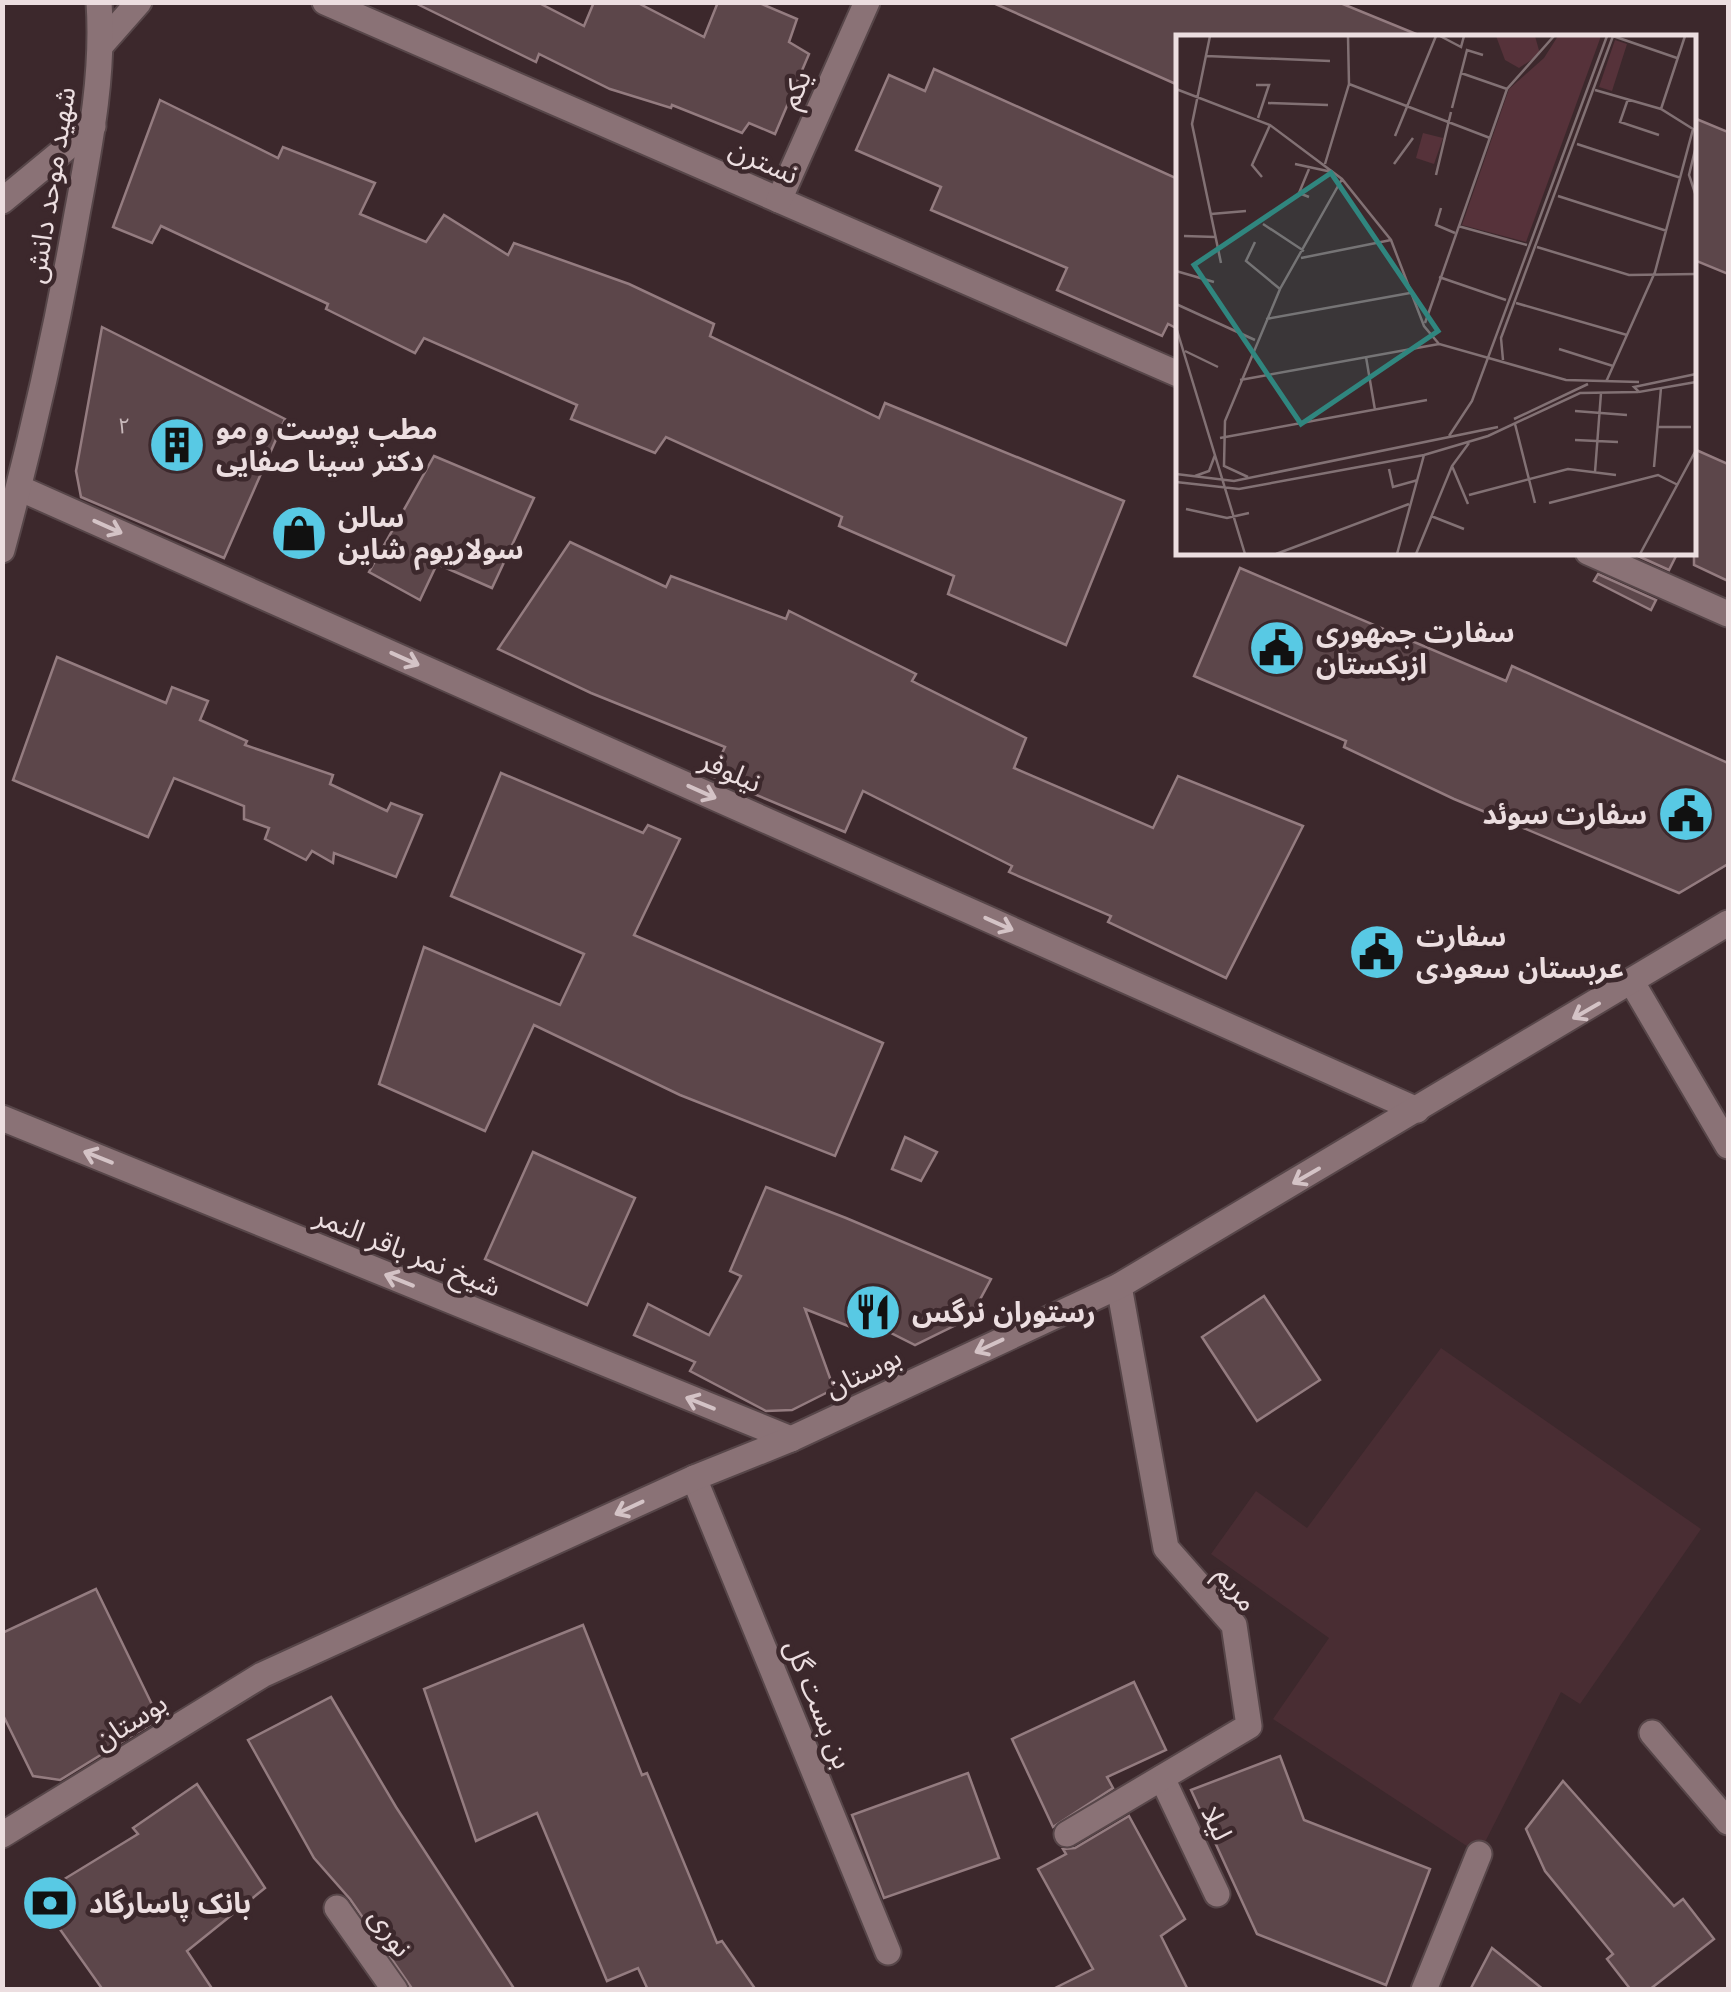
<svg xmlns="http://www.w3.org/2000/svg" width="1731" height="1992" font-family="Montserrat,'Noto Sans Arabic',sans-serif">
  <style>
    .built { fill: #492d33 }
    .building { fill: #5c464a; stroke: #947c80; stroke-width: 2.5 }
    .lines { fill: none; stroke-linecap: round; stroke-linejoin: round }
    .minor-casing { stroke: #574649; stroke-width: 29 }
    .secondary-casing { stroke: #574649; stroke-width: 29 }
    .minor { stroke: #8a7276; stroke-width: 25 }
    .secondary { stroke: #8a7276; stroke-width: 25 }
    .oneway { stroke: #d4c3c6 }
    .labels { text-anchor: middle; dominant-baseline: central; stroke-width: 9; stroke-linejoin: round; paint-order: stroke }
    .number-label { font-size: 22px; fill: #c8b8ba }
    .street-label { font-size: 28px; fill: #ecdee0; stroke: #3c282c }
    .poi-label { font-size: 28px; font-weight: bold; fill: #ecdee0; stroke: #3c282c; text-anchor: start }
    .inset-road { fill: none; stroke: #827174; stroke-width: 2.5 }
    .view { fill: #30867f; fill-opacity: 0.15; stroke: #30867f; stroke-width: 5 }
    .inset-edge { fill: none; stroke: #ecdee0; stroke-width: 5 }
  </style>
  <rect width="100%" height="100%" fill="#3c282c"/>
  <path class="built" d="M1441,1348L1701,1529L1580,1704L1561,1692L1479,1854L1273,1719L1329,1638L1211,1554L1256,1491L1307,1528Z"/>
  <g class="building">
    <path d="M413,2H537L584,26L594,2H636L704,37L718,2H757L797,19L789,42L809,54L775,134L749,123L742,133L672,105L671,108L610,89L539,54L536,62Z"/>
    <path d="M991,2H1338L1421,36L1178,38V85Z"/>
    <path d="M934,69L1178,179V329L1168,324L1162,336L1057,290L1067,268L931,210L941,187L856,150L889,75L925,91Z"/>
    <path d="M160,100L278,158L283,147L375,183L360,214L426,242L444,215L508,255L514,243L629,284L714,324L710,336L879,418L885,403L1124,501L1066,645L948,594L954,576L839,526L842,517L666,437L655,453L571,419L577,405L424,338L415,353L326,309L328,304L161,226L152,243L113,227Z"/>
    <path d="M1694,118L1728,132V274L1694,260Z"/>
    <path d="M102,327L285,419L224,558L81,497L76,471Z"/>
    <path d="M1694,449L1728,464V581L1694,565Z"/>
    <path d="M434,456L534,498L492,588L437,564L420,600L369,572Z"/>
    <path d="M570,542L666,587L671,576L786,619L789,611L916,674L912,681L1026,738L1014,768L1153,828L1178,776L1303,826L1226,978L1108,922L1111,916L1009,872L1012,866L863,791L845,832L711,776L725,747L591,693L498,649Z"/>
    <path d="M1629,552H1678L1669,570Z"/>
    <path d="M1240,568L1506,681L1512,666L1728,763V864L1679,893L1454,799L1344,747L1346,741L1194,676Z"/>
    <path d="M1598,574L1656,600L1651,610L1594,581Z"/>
    <path d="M57,657L166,703L172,687L208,701L200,720L247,741L245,745L333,775L330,784L387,811L391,803L422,815L396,877L334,853L333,863L312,851L306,860L265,839L269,828L244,819V806L174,778L148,837L13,780Z"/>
    <path d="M501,773L643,833L648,825L680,839L634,935L883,1043L835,1156L680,1095L534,1025L485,1131L379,1084L424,947L560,1005L584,954L451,896Z"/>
    <path d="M905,1137L937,1152L921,1181L892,1169Z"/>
    <path d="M533,1152L635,1198L587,1305L485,1259Z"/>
    <path d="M766,1187L846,1218L991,1279L970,1318L915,1345L865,1320L861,1331L805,1309L834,1389L792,1410L766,1411L690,1371L695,1362L634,1335L648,1304L709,1335L741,1276L730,1271Z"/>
    <path d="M1264,1296L1320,1380L1257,1421L1202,1337Z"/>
    <path d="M96,1589L159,1719L60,1780L33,1776L2,1713V1633Z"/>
    <path d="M583,1625L642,1775L647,1773L717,1943L722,1941L756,1990H648L638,1968L607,1981L537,1813L476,1841L424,1689Z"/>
    <path d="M1134,1682L1166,1750L1107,1777L1113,1788L1053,1827L1012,1739Z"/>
    <path d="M331,1697L396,1807L515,1990H413L350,1899L314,1858L248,1740Z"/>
    <path d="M1280,1756L1304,1820L1430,1869L1386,1985L1257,1934L1191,1790Z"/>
    <path d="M968,1773L999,1858L884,1898L852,1815Z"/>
    <path d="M1563,1781L1674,1906L1683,1899L1714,1939L1649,1990H1631L1607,1959L1613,1954L1545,1871L1526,1829Z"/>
    <path d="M197,1784L265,1888L187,1951L213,1990H103L47,1911L58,1902L48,1889L138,1834L133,1828Z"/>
    <path d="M1129,1816L1185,1919L1161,1936L1188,1990H1051L1093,1969L1038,1869L1066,1854L1063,1849L1075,1848Z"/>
    <path d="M1492,1948L1544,1990H1470Z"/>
  </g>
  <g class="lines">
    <g class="minor-casing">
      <g id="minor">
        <path d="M325,2L1178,374"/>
        <path d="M102,44L139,2"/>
        <path d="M779,200L867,2"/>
        <path d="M2,201L93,126"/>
        <path d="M19,488L1417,1110"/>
        <path d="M1588,552L1728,614"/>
        <path d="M1633,984L1728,1146"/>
        <path d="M2,1118L791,1439"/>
        <path d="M694,1478L888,1952"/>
        <path d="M1652,1733L1728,1822"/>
        <path d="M1162,1778L1217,1894"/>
        <path d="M1067,1834L1249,1726L1234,1625L1166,1548L1119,1286"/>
        <path d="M2,1835L262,1675L694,1478L791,1439L1119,1286L1728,923"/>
        <path d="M337,1908L395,1990"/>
        <path d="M1424,1990L1479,1854"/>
      </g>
    </g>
    <g class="secondary-casing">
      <path id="secondary" d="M2,550C32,439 57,328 77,214C90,144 104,74 99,2"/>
    </g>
    <use href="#minor" class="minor"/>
    <use href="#secondary" class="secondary"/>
  </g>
  <defs><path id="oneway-shaft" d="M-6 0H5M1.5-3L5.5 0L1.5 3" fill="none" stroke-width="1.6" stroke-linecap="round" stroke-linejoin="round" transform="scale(2.5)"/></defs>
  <g class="oneway">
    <use href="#oneway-shaft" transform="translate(108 527) rotate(24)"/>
    <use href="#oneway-shaft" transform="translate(405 659) rotate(24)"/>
    <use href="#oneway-shaft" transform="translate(702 792) rotate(24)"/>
    <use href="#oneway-shaft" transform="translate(999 924) rotate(24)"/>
    <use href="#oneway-shaft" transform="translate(1586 1011) rotate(150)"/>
    <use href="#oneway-shaft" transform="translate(98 1157) rotate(-158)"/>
    <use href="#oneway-shaft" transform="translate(1306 1176) rotate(150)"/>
    <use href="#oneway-shaft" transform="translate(399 1280) rotate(-158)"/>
    <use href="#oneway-shaft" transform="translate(989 1346) rotate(155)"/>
    <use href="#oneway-shaft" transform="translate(700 1403) rotate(-158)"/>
    <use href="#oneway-shaft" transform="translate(629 1508) rotate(155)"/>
  </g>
  <defs>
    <g id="building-disc" transform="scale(2.875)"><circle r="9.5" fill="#58c9e4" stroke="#3c282c"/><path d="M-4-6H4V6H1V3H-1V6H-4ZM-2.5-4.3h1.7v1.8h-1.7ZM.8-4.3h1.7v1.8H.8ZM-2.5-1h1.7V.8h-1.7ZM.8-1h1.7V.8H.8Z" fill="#111"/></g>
    <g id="shop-disc" transform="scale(2.875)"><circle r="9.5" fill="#58c9e4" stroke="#3c282c"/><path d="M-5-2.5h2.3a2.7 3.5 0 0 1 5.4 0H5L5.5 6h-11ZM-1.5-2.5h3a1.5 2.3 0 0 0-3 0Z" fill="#111"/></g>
    <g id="civic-disc" transform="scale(2.875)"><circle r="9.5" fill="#58c9e4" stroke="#3c282c"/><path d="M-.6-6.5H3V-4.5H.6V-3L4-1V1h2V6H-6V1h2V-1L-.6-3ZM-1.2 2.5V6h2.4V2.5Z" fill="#111"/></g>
    <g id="restaurant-disc" transform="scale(2.875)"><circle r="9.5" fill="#58c9e4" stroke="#3c282c"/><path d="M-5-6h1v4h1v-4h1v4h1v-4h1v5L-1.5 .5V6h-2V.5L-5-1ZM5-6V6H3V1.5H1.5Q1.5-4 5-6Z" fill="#111"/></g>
    <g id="bank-disc" transform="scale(2.875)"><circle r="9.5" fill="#58c9e4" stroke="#3c282c"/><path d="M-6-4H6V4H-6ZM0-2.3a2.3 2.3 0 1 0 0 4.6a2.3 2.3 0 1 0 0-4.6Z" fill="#111"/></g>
  </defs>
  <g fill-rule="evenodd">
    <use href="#building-disc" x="177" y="445"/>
    <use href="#shop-disc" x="299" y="533"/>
    <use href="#civic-disc" x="1277" y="648"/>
    <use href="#civic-disc" x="1686" y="814"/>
    <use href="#civic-disc" x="1377" y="952"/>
    <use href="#restaurant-disc" x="873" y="1312"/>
    <use href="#bank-disc" x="50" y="1903"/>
  </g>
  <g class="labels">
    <g class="number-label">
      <text x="124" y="425">۲</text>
    </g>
    <g class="street-label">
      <text transform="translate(795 89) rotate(-66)">یکم</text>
      <text transform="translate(764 161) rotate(24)">نسترن</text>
      <text transform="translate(50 185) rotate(-81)">شهید موحد دانش</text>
      <text transform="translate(731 771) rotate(24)">نیلوفر</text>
      <text transform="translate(408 1251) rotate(22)">شیخ نمر باقر النمر</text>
      <text transform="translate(863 1372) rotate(-25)">بوستان</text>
      <text transform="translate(1237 1588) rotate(53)">مریم</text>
      <text transform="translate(819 1704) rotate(68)">بن بست گل</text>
      <text transform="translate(130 1721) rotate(-32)">بوستان</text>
      <text transform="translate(1217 1823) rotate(65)">لیلا</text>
      <text transform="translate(391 1932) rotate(55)">نوری</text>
    </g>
    <g class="poi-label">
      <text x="216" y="429">مطب پوست و مو<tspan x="216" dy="32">دکتر سینا صفایی</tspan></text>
      <text x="338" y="517">سالن<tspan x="338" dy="32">سولاریوم شاین</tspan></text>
      <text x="1316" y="632">سفارت جمهوری<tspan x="1316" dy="32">ازبکستان</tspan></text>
      <text x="1647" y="814" text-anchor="end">سفارت سوئد</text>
      <text x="1416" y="936">سفارت<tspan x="1416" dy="32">عربستان سعودی</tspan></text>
      <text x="912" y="1312">رستوران نرگس</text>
      <text x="89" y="1903">بانک پاسارگاد</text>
    </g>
  </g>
  <g transform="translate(1176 35)">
    <rect width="520" height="520" fill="#3c282c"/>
    <path d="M320,1H359L364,19L343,33L329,25ZM382,1H425L350,207L286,190L333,54L368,23ZM439,5L451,9L436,56L423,52ZM247,98L267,103L258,129L240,123Z" fill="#56323a"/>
    <path class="inset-road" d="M34,1L16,89L45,228M264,1L285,12L288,1M437,1L501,23M30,21L154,26M285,38L331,54M173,49L314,103M80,50H93L82,83M0,54L94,90L166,144L215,205L248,291L263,309L390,345L463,347M419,55L485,74L517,94L479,237L430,347M452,64L444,87L483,100M92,68L152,70M276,73L291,15L307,20M485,74L509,1M219,101L260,1M401,109L505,143M520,111L513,140L520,161M119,129L156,137M149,129L173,49L172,1M218,129L237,103M133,134L123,158L133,162M260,140L275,77M86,142L76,130L94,90M382,161L491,196M265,173L260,190L279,198M35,179L70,176M87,189L128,216M282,191L351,210M8,201L40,202M79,207L70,226L104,254M361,212L453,240L520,239M125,223L215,205M0,236L38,247M263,242L330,265M340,268L451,300M0,269L79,305M90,284L234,258M249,288L331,54L378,1M0,292L69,519M383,314L437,331M9,316L42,332M190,322L199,375M327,325L325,303L437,1M520,339L458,352L463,357L520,347M64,345L263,309M399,376L451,380M338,384L412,349M339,389L359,468M481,392H515M273,401L296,366L431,1M44,403L251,365M399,405L442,407M276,431L292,469M478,432L485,353M213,434L217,452L242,445M419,437L425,358M0,439L58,446L322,392M19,441L33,436L39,420M72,442L48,431L49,386L104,254L166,144M0,447L63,454L248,420L312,401L404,358L462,357M293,460L392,434L440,440M373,468L482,440L502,450M10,474L51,483L73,478M255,481L288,494M100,519L233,469M221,519L248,420M240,519L276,431L293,408M464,519L520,415"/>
    <path class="view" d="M155,138L262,296L125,389L18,230Z"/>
    <rect width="520" height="520" class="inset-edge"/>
  </g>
  <rect width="1731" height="1992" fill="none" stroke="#ecdee0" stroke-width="10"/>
</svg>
